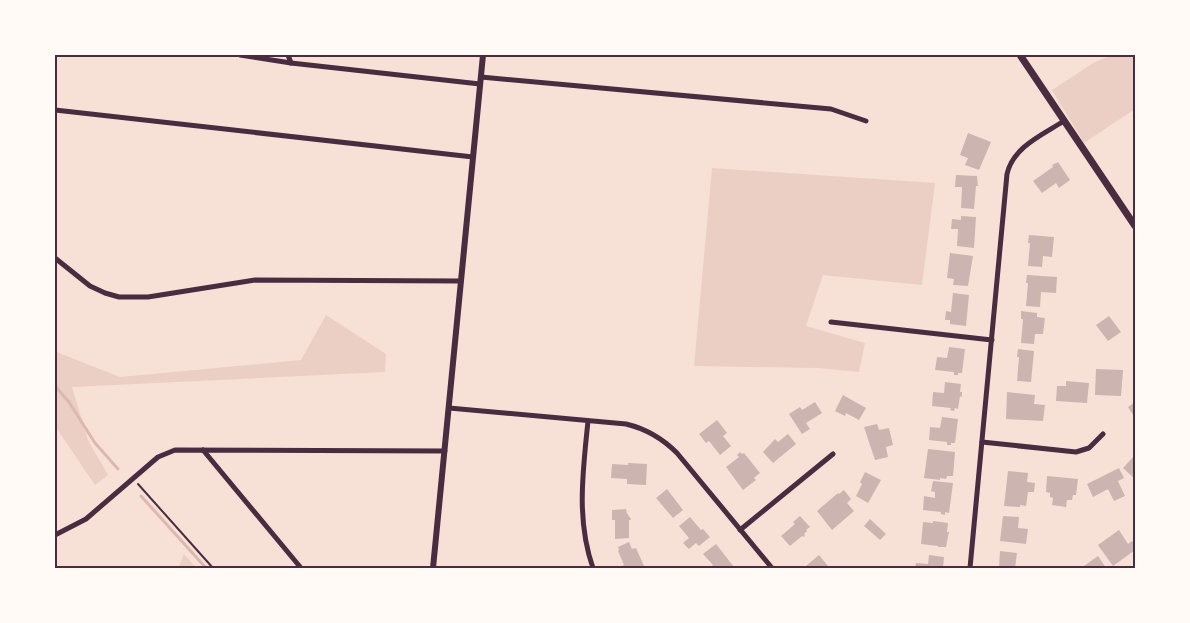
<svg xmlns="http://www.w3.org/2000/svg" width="1190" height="623" font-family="'Public Sans',sans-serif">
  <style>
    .green { fill: #ebcfc5 }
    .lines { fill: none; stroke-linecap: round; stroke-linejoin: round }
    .stream { stroke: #dcb8b0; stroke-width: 3 }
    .building { fill: #ccb4b1 }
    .path { stroke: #4a2c40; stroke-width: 2 }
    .minor { stroke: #4a2c40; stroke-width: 5 }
    .tertiary { stroke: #4a2c40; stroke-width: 6 }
    .secondary { stroke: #4a2c40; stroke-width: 7 }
    .neatline { fill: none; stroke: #4a2c40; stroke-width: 2 }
  </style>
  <rect width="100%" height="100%" fill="#f7e1d7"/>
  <g class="green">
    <path d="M1112,55H1135V109L1084,143L1052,90L1095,62Z"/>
    <path d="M712,168L935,183L922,285L823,275L806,326L865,343L859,372L818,368L694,366Z"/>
    <path d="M326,315L386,354L385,372L72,387L88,440L108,475L95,485L55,426V350L59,353L120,377L301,360Z"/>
    <path d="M184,554L196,568H178Z"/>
  </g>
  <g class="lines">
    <g class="stream">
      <path d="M55,386L69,402L95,443L118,469"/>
      <path d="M141,496L206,568"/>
    </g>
  </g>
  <g class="building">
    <path d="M968,133L991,142L979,170L965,165L968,158L960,155Z"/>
    <path d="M1058,162L1070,180L1059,188L1056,183L1042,193L1033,181L1053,167L1052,165Z"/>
    <path d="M956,175L977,176L978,186H976L974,209L961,208L962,187H955Z"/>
    <path d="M961,216L976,217L974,248L957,246L958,229H951L952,219L961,220Z"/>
    <path d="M1029,235L1054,237L1052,257L1043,256L1042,267L1028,266L1030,243H1028Z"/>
    <path d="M950,253L973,256L968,286L953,285L954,279L947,278Z"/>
    <path d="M1027,275L1057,277L1056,293L1041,292L1040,307L1026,306L1028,283H1026Z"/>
    <path d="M953,293L969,295L966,326L950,324V320H945L946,311L951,312Z"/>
    <path d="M1021,311L1037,313V317L1045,318L1043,334H1035L1034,344L1021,343L1023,319H1021Z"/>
    <path d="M1109,316L1121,332L1108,341L1096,325Z"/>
    <path d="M949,347L965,349L962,373H958V375H954V372L935,370L937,357L947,358Z"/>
    <path d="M1018,349L1034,351L1031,382L1017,381L1019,357H1017Z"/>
    <path d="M1096,369L1123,370L1121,396L1095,395Z"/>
    <path d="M1066,381L1089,383L1087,403L1056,401L1057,386H1066Z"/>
    <path d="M945,382L961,384L960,392H962V397L960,396L958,409L955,408L954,411L950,410L951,408L932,406L933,392L944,393Z"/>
    <path d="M1007,392L1035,395L1034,404L1045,405L1043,421L1006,419Z"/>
    <path d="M843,395L866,408L859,420L846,413L845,416L835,411Z"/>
    <path d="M815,402L822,413L806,423L810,429L802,434L789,414L800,407L802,410Z"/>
    <path d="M1135,402V418L1128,407Z"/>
    <path d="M942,417L958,419L955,443H951V445H947V442L929,440L930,427L940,428Z"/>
    <path d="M717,420L727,433L723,436L731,446L720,455L709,441L706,443L699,434Z"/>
    <path d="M877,424L879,430L889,428L893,445L886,447L888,457L875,460L864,427Z"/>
    <path d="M788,434L796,444L773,463L763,452L775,439L778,442Z"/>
    <path d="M928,449L955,452L953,476H947L946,479L940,478V480L924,478Z"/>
    <path d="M740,452L742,454L744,453L760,473L754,478L756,480L743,490L726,467L739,457L737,455Z"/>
    <path d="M1135,455V479L1123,468Z"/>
    <path d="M628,463L647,464L646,485L627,484V479L611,478L612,464L628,465Z"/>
    <path d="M1119,468L1124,478L1118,481L1125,496L1114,501L1108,489L1093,497L1087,484Z"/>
    <path d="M1008,471L1028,473L1027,482L1035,483L1034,492H1028L1026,506L1020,505V507L1004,506Z"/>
    <path d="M865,472L881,480L868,503L856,496L862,484L860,482Z"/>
    <path d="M1047,476L1078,479L1076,495H1073L1072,500H1067L1066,507L1052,505L1053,498L1050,497V493L1046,492Z"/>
    <path d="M933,481L953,483L949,513L945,512V515L941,514V512L923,510L924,496L935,498V492L931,491Z"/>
    <path d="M667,489L683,510L673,518L656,498Z"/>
    <path d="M844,490L851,499L847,503L854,511L832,530L817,511L838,493L839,494Z"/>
    <path d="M626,509L627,514H628L629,517H630L631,520H629V538L615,539V520H612V510Z"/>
    <path d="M800,516L810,527L806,530L807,531L804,534L805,535L804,537L802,536L790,546L781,536L795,524L793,522Z"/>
    <path d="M1003,516L1019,517L1018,528L1028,529L1026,544L1000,541Z"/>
    <path d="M690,517L701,530L703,529L710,537L699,546L696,543L689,549L683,543L689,538L679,526Z"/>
    <path d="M870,519L886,534L880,540L864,526Z"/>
    <path d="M933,521L948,523L947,532H949L946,547H938V546L921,544L923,522L933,523Z"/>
    <path d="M1119,530L1128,544L1132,541L1135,545V550L1113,566L1098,545Z"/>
    <path d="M629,542L632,549L636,548L644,566L640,568H623L622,566L624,565L618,551L619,550L618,547Z"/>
    <path d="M716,544L734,567L733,568H709L713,565L703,554Z"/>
    <path d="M1000,551L1017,553L1015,568H999Z"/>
    <path d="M819,555L828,566L825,568H807L806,566Z"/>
    <path d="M929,555L944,557L943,568H915L916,563L928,564Z"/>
    <path d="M1098,556L1106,568H1081Z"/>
  </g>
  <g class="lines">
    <path class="path" d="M138,484L213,568"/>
    <g class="minor">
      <path d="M240,55L291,63L480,84"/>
      <path d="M288,55L291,63"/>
      <path d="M481,77L831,109L866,121"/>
      <path d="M55,110L473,157"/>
      <path d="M55,258L90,286L105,293L119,297H148L255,280L461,281"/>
      <path d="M831,322L992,340"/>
      <path d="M449,408L626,424C647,429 662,438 677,453L772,568"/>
      <path d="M588,421C583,471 576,520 593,568"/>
      <path d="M982,442L1076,452L1089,448L1103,434"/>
      <path d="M203,450L301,568"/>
      <path d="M740,530L833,454"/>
      <path d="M55,535L86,519L158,457L175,450L445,451"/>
      <path d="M970,568L1007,174C1013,147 1042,135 1064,121"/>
    </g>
    <path class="tertiary" d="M433,568L483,55"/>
    <path class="secondary" d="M1020,55L1135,226"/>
  </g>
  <rect width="1190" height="623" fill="none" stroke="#fffaf5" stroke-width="112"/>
  <rect x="56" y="56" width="1078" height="511" class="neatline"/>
</svg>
